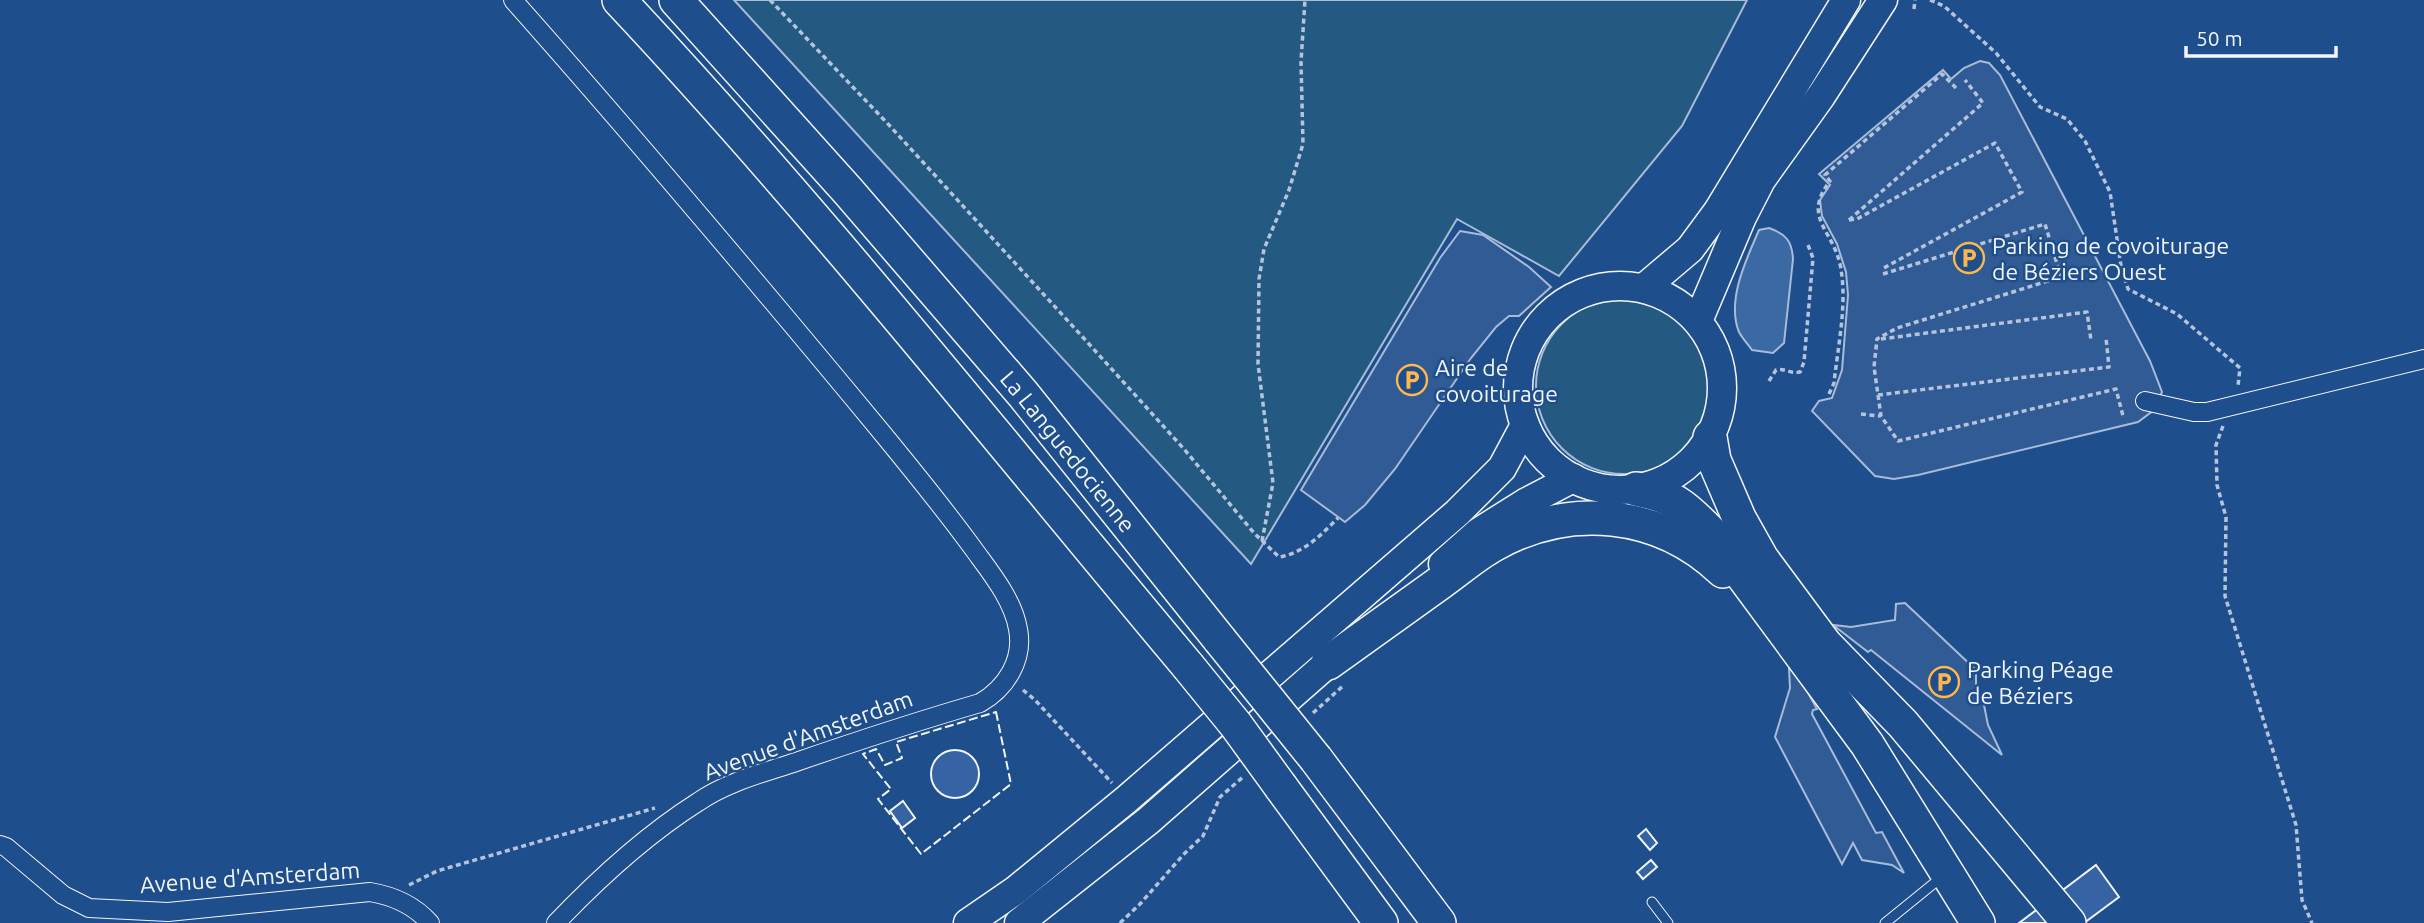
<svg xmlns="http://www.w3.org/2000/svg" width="2424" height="923" font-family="Ubuntu,sans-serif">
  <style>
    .green { fill: #245a82; stroke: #a8bbd7; stroke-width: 2 }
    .parking { fill: #305b95; stroke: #a8bbd7; stroke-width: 2 }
    .water { fill: #3b69a3; stroke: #a8bbd7; stroke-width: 2 }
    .building { fill: #3563a3; stroke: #f2f6ff; stroke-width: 2 }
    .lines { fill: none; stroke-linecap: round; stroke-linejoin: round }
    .lane-casing { stroke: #f2f6ff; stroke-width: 11 }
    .street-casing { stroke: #f2f6ff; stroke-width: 20 }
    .primary-casing { stroke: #f2f6ff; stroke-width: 31 }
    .highway-casing { stroke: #f2f6ff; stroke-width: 36 }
    .path { stroke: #b3c4dc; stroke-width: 3.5; stroke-dasharray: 5 3.5; stroke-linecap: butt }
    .lane { stroke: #1f4e8c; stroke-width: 9 }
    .street { stroke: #1f4e8c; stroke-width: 18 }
    .primary { stroke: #1f4e8c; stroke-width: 28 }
    .highway { stroke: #1f4e8c; stroke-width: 33 }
    .highway-bridge-casing { stroke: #f2f6ff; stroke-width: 36; stroke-linecap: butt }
    .highway-bridge { stroke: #1f4e8c; stroke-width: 33 }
    .fence { stroke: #f2f6ff; stroke-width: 2; stroke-dasharray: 9 3.5; stroke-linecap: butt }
    .labels { text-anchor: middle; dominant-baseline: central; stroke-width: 5; stroke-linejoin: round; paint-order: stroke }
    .poi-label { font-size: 23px; fill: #f2f6ff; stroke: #1f4e8c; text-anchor: start }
    .street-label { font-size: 23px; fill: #f2f6ff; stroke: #1f4e8c }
  </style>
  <rect width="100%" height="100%" fill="#1f4e8c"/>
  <g class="green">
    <path d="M734,0H1747L1682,126L1559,276L1457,219L1251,564Z"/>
    <circle cx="1624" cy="386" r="88"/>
  </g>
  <g class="parking">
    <path d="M1980,61L1989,63L2000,75L2150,361L2162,392L2154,410L2138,422L1918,475L1894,479L1875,476L1812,411L1819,401L1832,398L1842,370L1848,295L1846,272L1837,244L1822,216L1820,200L1830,185L1819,174L1943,70L1951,79L1964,68Z"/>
    <path d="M1460,231L1483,235L1529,267L1551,287L1519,316H1509L1496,327L1471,358L1395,469L1365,505L1345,522L1301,490L1440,258Z"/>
    <path d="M1905,603L1976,670V693L1983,700L1988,725L2002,755L1871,650L1868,652L1833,625L1851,627L1895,620L1896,604Z"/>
    <path d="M1794,667L1817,709L1813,710L1812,714L1876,833L1882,832L1904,873L1892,865L1862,860L1853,843L1842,864L1775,737L1790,688L1789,669Z"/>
  </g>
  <path class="water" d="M1769,228C1786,234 1792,241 1793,259L1784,343L1773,353L1752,350C1748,344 1742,338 1739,332C1726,300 1747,258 1759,230Z"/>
  <g class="building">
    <circle cx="955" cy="774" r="24"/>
    <path d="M903,801L915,818L902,828L890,811Z"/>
    <path d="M1646,829L1657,843L1650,850L1638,836Z"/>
    <path d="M1651,860L1657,867L1643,879L1637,872Z"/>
    <path d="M2096,865L2119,897L2084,923H2019Z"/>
  </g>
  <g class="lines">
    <g class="lane-casing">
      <g id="lane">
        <path d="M1652,902L1668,923"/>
        <path d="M1885,923L1943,876"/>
      </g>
    </g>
    <g class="street-casing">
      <g id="street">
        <path d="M513,0C639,142 762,288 883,434C915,473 946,511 975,551C991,573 1013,600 1018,629C1024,660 1006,688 980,703C918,721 857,741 796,762C763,773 727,782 698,802C646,835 598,879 556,923"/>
        <path d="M2145,401L2194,412H2207L2424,359"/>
        <path d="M0,845L6,847L63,895L89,908L168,912L370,892C394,896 414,905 430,923"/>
      </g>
    </g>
    <g class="primary-casing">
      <g id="primary">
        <circle cx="1620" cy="388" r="102"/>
        <path d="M1644,288L1690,249L1718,211L1846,0"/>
        <path d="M1698,321L1742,217L1761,180L1821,96L1883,0"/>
        <path d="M1443,564L1479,532L1525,503L1573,478"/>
        <path d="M968,923L1016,890L1127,799L1457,513L1502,468L1525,425"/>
        <path d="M1019,923L1148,821L1343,650"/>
      </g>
    </g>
    <g class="highway-casing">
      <g id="highway">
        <path d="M619,0C819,213 1000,442 1188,666"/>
        <path id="s1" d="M676,0L848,191L1023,394L1220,640"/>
        <path d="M1710,437L1714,460L1739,518L1762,559L1825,644L1903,724L2069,923"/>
        <path d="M1636,489C1675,497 1684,505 1711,533L1867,744L1978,923"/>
        <path d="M1328,663C1366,636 1403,609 1441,582C1458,570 1475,555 1493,545C1569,502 1659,510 1723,571"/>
        <path d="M1316,759L1439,923"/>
        <path d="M1281,787L1381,923"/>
      </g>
    </g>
    <g class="path">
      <path d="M770,0L889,125L1089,344L1184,449L1254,533L1279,557C1304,553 1321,535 1338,518"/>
      <path d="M1930,0L1944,6L1996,53L2040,107L2067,119L2085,141L2110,192L2121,266L2128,289L2177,314L2240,368L2238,386"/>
      <path d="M1914,9L1915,0"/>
      <path d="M1849,220L1857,219L1995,143L2022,192L1882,269"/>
      <path d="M1849,220L1983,103L1965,80"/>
      <path d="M1883,274L2045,224L2061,277L1897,328L1877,339L1874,367L1881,416L1898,441L2116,389L2123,416"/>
      <path d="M1881,339L2087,312L2091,340"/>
      <path d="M1769,381L1776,370C1785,368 1790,374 1800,372L1804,362L1813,258L1808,245"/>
      <path d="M1829,394L1834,383C1838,345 1848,302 1840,264C1832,229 1802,217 1830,181L1825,175L1942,74L1956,88"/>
      <path d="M1878,395L2109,367L2106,338"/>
      <path d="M1861,414L1880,416"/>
      <path d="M2223,426L2216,445L2217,485L2226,517L2225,596L2296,825L2302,900L2312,923"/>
      <path d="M1262,541L1273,483L1258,364L1259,279L1264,249L1289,190L1303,144L1301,62L1305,0"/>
      <path d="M1023,690L1035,700L1112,783"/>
      <path d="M1313,713L1344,685"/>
      <path d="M409,885L437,871L655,808"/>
      <path d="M1120,923L1140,904L1184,854L1203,836L1220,797L1243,777"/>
    </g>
    <use href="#lane" class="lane"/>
    <use href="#street" class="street"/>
    <use href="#primary" class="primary"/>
    <use href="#highway" class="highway"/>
    <g class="highway-bridge-casing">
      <g id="highway-bridge">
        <path d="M1220,640L1316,759"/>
        <path d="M1188,666L1236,725L1281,787"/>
      </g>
    </g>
    <use href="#highway-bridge" class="highway-bridge"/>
    <path class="fence" d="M996,712L1011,784L921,854L878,799L891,789L863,754L876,749L885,765L902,758L896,742Z"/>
  </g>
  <defs>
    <g id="parking-ring" transform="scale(1.575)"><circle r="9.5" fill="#1f4e8c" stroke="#ffb74d" stroke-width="1.5"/><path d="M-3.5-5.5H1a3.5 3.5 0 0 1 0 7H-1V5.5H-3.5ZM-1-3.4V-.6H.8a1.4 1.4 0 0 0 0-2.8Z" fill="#ffb74d"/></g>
  </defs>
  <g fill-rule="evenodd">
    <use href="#parking-ring" x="1969" y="258"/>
    <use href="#parking-ring" x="1412" y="380"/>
    <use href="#parking-ring" x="1944" y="682"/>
  </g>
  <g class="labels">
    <g class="poi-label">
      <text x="1992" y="245">Parking de covoiturage<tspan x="1992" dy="26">de Béziers Ouest</tspan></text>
      <text x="1435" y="367">Aire de<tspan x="1435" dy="26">covoiturage</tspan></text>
      <text x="1967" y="669">Parking Péage<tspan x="1967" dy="26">de Béziers</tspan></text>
    </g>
    <g class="street-label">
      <text stroke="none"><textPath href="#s1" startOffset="598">La Languedocienne</textPath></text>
      <text transform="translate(808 735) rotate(-20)">Avenue d'Amsterdam</text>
      <text transform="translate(250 877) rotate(-4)">Avenue d'Amsterdam</text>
    </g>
  </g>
  <path d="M2186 46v10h150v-10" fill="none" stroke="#f2f6ff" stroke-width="3.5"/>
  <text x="2196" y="46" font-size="21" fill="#f2f6ff" stroke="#1f4e8c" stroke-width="5" paint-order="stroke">50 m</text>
</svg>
